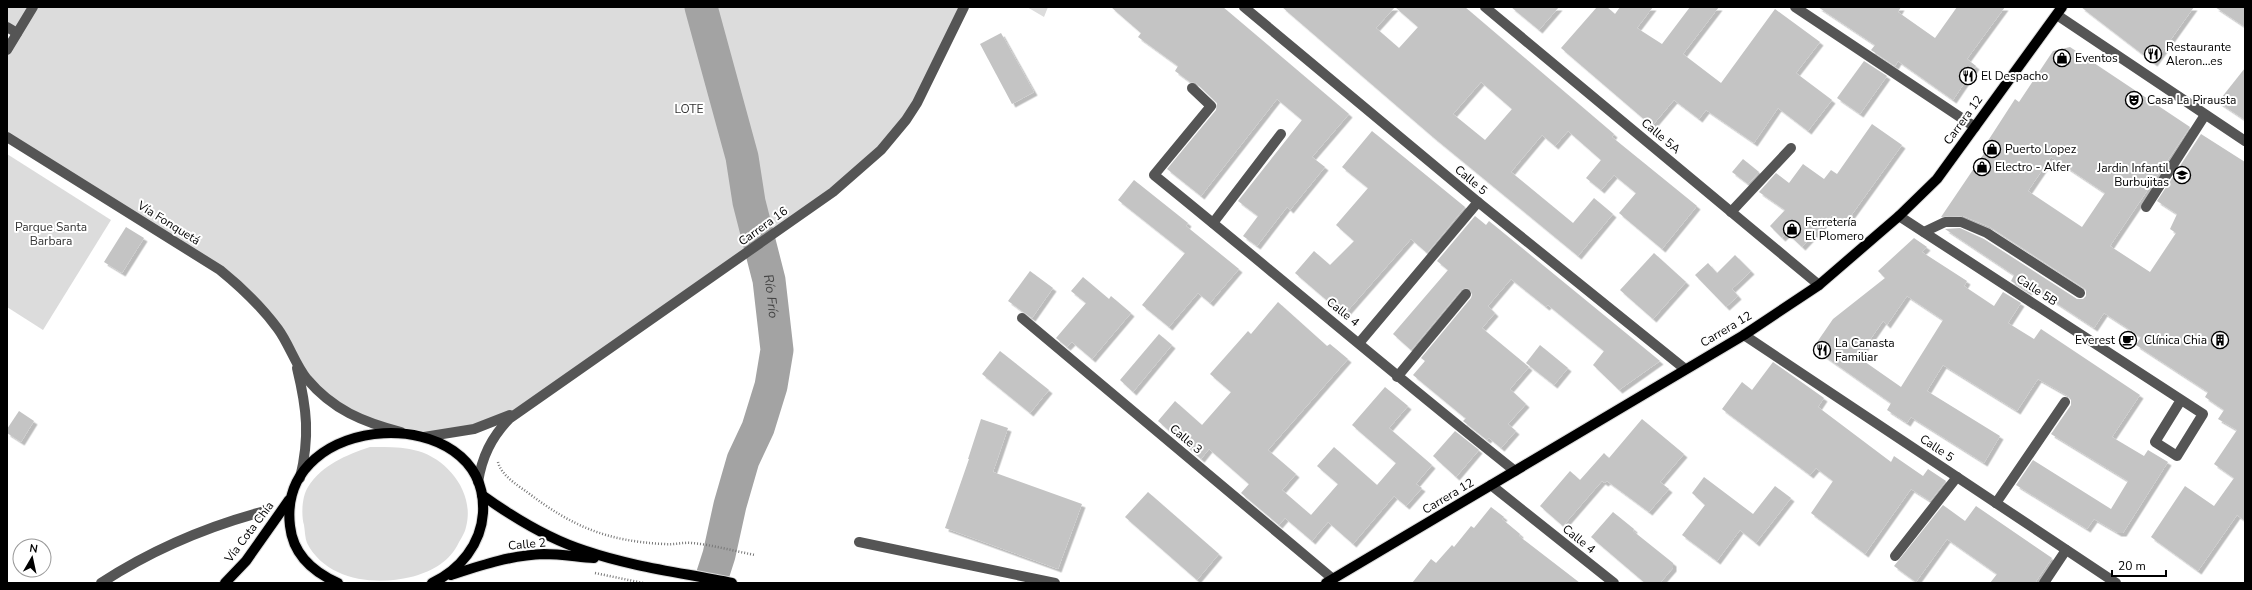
<svg xmlns="http://www.w3.org/2000/svg" width="2252" height="590" font-family="'Nunito Sans',sans-serif">
  <style>
    .green { fill: #dcdcdc }
    .lines { fill: none; stroke-linecap: round; stroke-linejoin: round }
    .river { stroke: #a3a3a3; stroke-width: 33 }
    .building { fill: #c4c4c4; fill-rule: evenodd; filter: url(#shadow) }
    .major-casing { stroke: #dbdbdb; stroke-width: 12 }
    .path { stroke: #777; stroke-width: 2.5; stroke-dasharray: 1 2; stroke-linecap: butt }
    .minor { stroke: #555; stroke-width: 10 }
    .major { stroke: #000; stroke-width: 10 }
    .labels { text-anchor: middle; dominant-baseline: central; stroke-width: 4; stroke-linejoin: round; paint-order: stroke }
    .poi-label { font-size: 12px; fill: #000; stroke: #fff; text-anchor: start }
    .park-label { font-size: 12px; fill: #333; stroke: #fff }
    .street-label { font-size: 12px; fill: #000; stroke: #fff }
    .water-label { font-size: 13px; font-style: italic; fill: #444; stroke: #fff }
  </style>
  <defs>
    <filter id="shadow"><feDropShadow dx="3.5" dy="3.5" stdDeviation="0" flood-color="#0004"/></filter>
  </defs>
  <rect width="100%" height="100%" fill="#fff"/>
  <g class="green">
    <path d="M7,7H964L917,103L863,166L497,422L424,437L369,424L327,398L248,293L7,137V50L17,33L7,27Z"/>
    <path d="M1027,7H1048L1044,17Z"/>
    <path d="M7,154L111,220L43,330L7,307Z"/>
    <path d="M370,447C386,447 402,446 418,451C449,460 475,494 466,527C465,533 460,540 457,546C448,563 428,573 411,577C374,586 326,580 307,543C305,538 305,531 304,525C301,515 302,496 308,487C322,465 346,455 370,447Z"/>
  </g>
  <g class="lines">
    <path class="river" id="s1" d="M701,7L742,157L749,202L769,280L777,350L771,386L758,428L743,460L730,505L719,555L710,583"/>
  </g>
  <g class="building">
    <path d="M1111,7H1223L1349,114L1312,157L1325,167L1290,210L1287,207L1257,246L1243,236L1258,216L1238,201L1302,120L1277,99L1201,196L1167,169L1216,110L1217,103L1196,83L1190,82L1175,71L1178,66L1138,37L1141,33Z"/>
    <path d="M1282,7H1465L1614,134L1612,137L1697,206L1662,249L1619,213L1636,193L1614,175L1601,190L1586,178L1601,160L1568,131L1555,146L1542,135L1511,172L1573,223L1594,198L1613,214L1578,256L1433,137ZM1395,7L1418,27L1399,48L1376,28ZM1481,82L1512,109L1485,140L1453,114Z"/>
    <path d="M1511,7H1559L1539,30Z"/>
    <path d="M1597,7H1607L1615,14L1620,7H1653L1637,28L1662,44L1690,7H1719L1683,54L1721,83L1775,9L1820,42L1796,73L1832,100L1808,131L1778,108L1754,143L1706,110L1699,119L1674,100L1652,126L1561,48Z"/>
    <path d="M1818,7H1901L1898,12L1935,38L1957,7H2005L1967,59L1976,66L1953,100L1898,61L1895,66L1871,50L1875,45Z"/>
    <path d="M2081,7H2194L2154,63Z"/>
    <path d="M2215,7H2245V27Z"/>
    <path d="M1001,33L1034,92L1012,104L980,44Z"/>
    <path d="M2070,47L2190,127L2110,246L2150,272L2176,233L2170,229L2177,214L2157,201L2201,134L2245,162V521L2237,515L2198,571L2151,537L2185,486L2214,506L2234,478L2214,464L2237,430L2218,419L2224,410L2205,397L2208,392L2136,345L2141,337L2104,313L2094,328L2032,287L2028,292L2011,281L2014,275L1945,229L1960,228L1984,239L2077,299H2083L2086,296V290L2084,288L1990,227L1963,216L1941,217L1985,152L1982,150L2015,99L2019,102L2053,51ZM2051,157L2105,193L2082,227L2028,191Z"/>
    <path d="M1864,61L1887,76L1860,114L1837,98Z"/>
    <path d="M2245,68V120L2218,102Z"/>
    <path d="M1872,124L1902,145L1845,224L1832,215L1802,247L1787,233L1782,238L1770,226L1785,210L1759,192L1776,173L1789,183L1803,164L1824,179L1831,170L1837,174Z"/>
    <path d="M1372,131L1465,207L1427,253L1411,239L1344,315L1295,273L1314,251L1330,265L1354,241L1336,225L1368,188L1342,167Z"/>
    <path d="M1743,159L1759,172L1748,184L1732,172Z"/>
    <path d="M1134,180L1188,223L1186,226L1239,269L1210,303L1198,293L1169,327L1142,305L1185,253L1118,200Z"/>
    <path d="M1475,216L1486,225L1489,221L1660,361L1619,390L1593,365L1604,351L1548,305L1546,307L1511,279L1488,306L1495,313L1482,328L1529,367L1510,389L1526,404L1508,424L1516,431L1501,448L1489,438L1487,440L1463,421L1466,418L1464,417L1413,375L1425,361L1421,358L1471,298L1472,295L1470,289L1467,288L1461,290L1411,350L1393,334L1448,270L1437,261Z"/>
    <path d="M126,227L144,238L122,273L104,262Z"/>
    <path d="M1914,238L1927,247L1922,252L1967,281L1964,286L1994,306L2003,292L2021,303L2008,323L2034,339L2041,329L2140,395L2112,437L2144,456L2148,450L2168,462L2123,533H2118L2094,519L2087,529L2016,485L2033,460L2111,509L2128,481L2051,434L2071,405V400L2068,396L2038,379L2017,411L1943,365L1927,391L2000,436L1984,463L1911,417L1907,423L1887,410L1891,403L1813,348L1833,319L1885,278L1878,271ZM1907,296L1943,320L1901,387L1858,357L1883,321L1887,325Z"/>
    <path d="M1654,253L1686,282L1653,319L1620,290Z"/>
    <path d="M1735,255L1751,271L1732,289L1738,296L1726,307L1695,275L1708,263L1717,273Z"/>
    <path d="M1030,271L1053,288L1032,318L1008,301Z"/>
    <path d="M1083,277L1109,299L1111,296L1131,313L1092,359L1072,342L1067,347L1056,338L1086,303L1071,291Z"/>
    <path d="M1278,302L1327,346L1330,344L1348,359L1268,450L1296,474L1282,490L1311,515L1338,484L1317,466L1334,447L1377,485L1396,463L1352,425L1385,387L1408,406L1389,428L1432,465L1416,484L1422,488L1406,506L1394,496L1353,544L1328,522L1312,541L1285,518L1279,525L1241,493L1249,484L1209,449L1201,459L1158,421L1175,401L1202,425L1231,392L1210,374L1248,331L1251,334Z"/>
    <path d="M1159,334L1172,345L1133,392L1120,380Z"/>
    <path d="M1540,345L1568,368L1554,385L1526,363Z"/>
    <path d="M1000,351L1049,390L1030,413L982,374Z"/>
    <path d="M1773,362L1824,398L1818,407L1891,462L1894,456L1923,476L1928,469L1946,481L1930,501L1911,489L1865,554L1811,513L1833,481L1816,468L1810,475L1722,409L1742,382L1752,390Z"/>
    <path d="M19,411L34,421L21,442L7,433V429Z"/>
    <path d="M981,419L1008,428L993,472L1082,504L1058,569L945,528L969,459H968Z"/>
    <path d="M1642,419L1684,454L1660,482L1669,489L1649,512L1607,481L1605,483L1602,481L1563,526L1540,506L1570,471L1580,480L1604,453L1609,458Z"/>
    <path d="M1455,431L1479,450L1456,477L1433,456Z"/>
    <path d="M1704,477L1753,514L1775,486L1791,498L1756,543L1740,530L1717,561L1682,535L1705,505L1692,493Z"/>
    <path d="M1148,492L1219,554L1197,580L1125,517Z"/>
    <path d="M1943,505L1965,521L1976,506L2052,558L2035,583H1990L1997,574L1947,539L1916,582L1894,566Z"/>
    <path d="M1491,507L1504,517L1502,519L1520,534L1519,536L1580,583H1412L1431,559L1436,563L1452,545L1454,547L1471,526L1474,528Z"/>
    <path d="M1613,512L1634,529L1633,531L1673,563V568L1660,583H1645L1591,537Z"/>
  </g>
  <g class="lines">
    <g class="major-casing">
      <g id="major">
        <path d="M482,495C514,518 548,539 586,551C633,567 684,573 732,583"/>
        <path d="M451,575C482,565 512,555 544,554C561,554 578,557 594,558"/>
        <path d="M225,583L246,561L289,500"/>
        <path d="M338,583C313,572 293,554 290,526C276,409 489,400 483,513C481,544 460,570 432,583"/>
        <path d="M1326,583L1744,335L1819,285L1899,216L1937,179L2062,7"/>
      </g>
    </g>
    <g class="path">
      <path d="M498,462C501,475 517,485 527,492C573,527 607,541 664,544C674,545 683,542 692,543C713,545 734,551 755,555"/>
      <path d="M595,573L643,583"/>
    </g>
    <g class="minor">
      <path d="M1244,7L1478,202L1685,369"/>
      <path d="M1485,7L1819,285"/>
      <path d="M1795,7L1975,127"/>
      <path d="M2057,15L2245,141"/>
      <path d="M7,27L17,33"/>
      <path d="M7,50L33,7"/>
      <path d="M1192,88L1211,106L1154,175C1275,273 1393,374 1515,471"/>
      <path d="M7,137L220,270C241,287 261,306 278,329C289,344 295,364 307,379C333,410 363,422 401,432"/>
      <path d="M2146,207L2205,115"/>
      <path d="M1731,212L1791,148"/>
      <path d="M1899,216L2203,414L2177,456L2155,442L2181,400"/>
      <path d="M1213,223L1281,134"/>
      <path d="M1924,232L1945,222H1961L1987,233L2080,293"/>
      <path d="M1022,318L1333,579"/>
      <path d="M1744,335L2116,583"/>
      <path d="M1360,342L1478,202"/>
      <path d="M297,368C307,409 310,437 300,478"/>
      <path d="M1397,377L1466,294"/>
      <path d="M424,437L474,429L510,415"/>
      <path d="M478,482C482,457 491,438 509,419L833,192L881,150L906,120L917,103L964,7"/>
      <path d="M1491,485L1614,583"/>
      <path d="M1996,503L2065,402"/>
      <path d="M859,542L1055,583"/>
      <path d="M1895,556L1957,477"/>
      <path d="M101,583C153,549 205,527 265,511"/>
      <path d="M2044,583L2066,550"/>
    </g>
    <use href="#major" class="major"/>
  </g>
  <defs>
    <g id="restaurant-ring" transform="scale(0.9)"><circle r="9.5" fill="#fff" stroke="#000" stroke-width="1.5"/><path d="M-5-6h1v4h1v-4h1v4h1v-4h1v5L-1.5 .5V6h-2V.5L-5-1ZM5-6V6H3V1.5H1.5Q1.5-4 5-6Z" fill="#000"/></g>
    <g id="shop-ring" transform="scale(0.9)"><circle r="9.5" fill="#fff" stroke="#000" stroke-width="1.5"/><path d="M-5-2.5h2.3a2.7 3.5 0 0 1 5.4 0H5L5.5 6h-11ZM-1.5-2.5h3a1.5 2.3 0 0 0-3 0Z" fill="#000"/></g>
    <g id="theatre-ring" transform="scale(0.9)"><circle r="9.5" fill="#fff" stroke="#000" stroke-width="1.5"/><path d="M-5-5.5Q0-4 5-5.5V0Q5 5 0 6Q-5 5-5 0ZM-3.3-2.5H-1v1.5H-3.3ZM1-2.5H3.3v1.5H1ZM-2.8 1Q0 5.5 2.8 1Z" fill="#000"/></g>
    <g id="school-ring" transform="scale(0.9)"><circle r="9.5" fill="#fff" stroke="#000" stroke-width="1.5"/><path d="M0-5L7-2L0 1L-7-2ZM-4 1L0 2.5L4 1V4Q0 6-4 4Z" fill="#000"/></g>
    <g id="cafe-ring" transform="scale(0.9)"><circle r="9.5" fill="#fff" stroke="#000" stroke-width="1.5"/><path d="M-5.5-4.5H6V0H3Q3 3.5 0 3.5H-2.5Q-5.5 3.5-5.5 0ZM3-3.2v2h1.7v-2ZM-6 4.5H4V6H-6Z" fill="#000"/></g>
    <g id="building-ring" transform="scale(0.9)"><circle r="9.5" fill="#fff" stroke="#000" stroke-width="1.5"/><path d="M-4-6H4V6H1V3H-1V6H-4ZM-2.5-4.3h1.7v1.8h-1.7ZM.8-4.3h1.7v1.8H.8ZM-2.5-1h1.7V.8h-1.7ZM.8-1h1.7V.8H.8Z" fill="#000"/></g>
  </defs>
  <g fill-rule="evenodd">
    <use href="#restaurant-ring" x="2153" y="54"/>
    <use href="#shop-ring" x="2062" y="58"/>
    <use href="#restaurant-ring" x="1968" y="76"/>
    <use href="#theatre-ring" x="2134" y="100"/>
    <use href="#shop-ring" x="1992" y="149"/>
    <use href="#shop-ring" x="1982" y="167"/>
    <use href="#school-ring" x="2182" y="175"/>
    <use href="#shop-ring" x="1792" y="229"/>
    <use href="#cafe-ring" x="2128" y="340"/>
    <use href="#building-ring" x="2220" y="340"/>
    <use href="#restaurant-ring" x="1822" y="350"/>
  </g>
  <g class="labels">
    <g class="poi-label">
      <text x="2166" y="47">Restaurante<tspan x="2166" dy="14">Aleron...es</tspan></text>
      <text x="2075" y="58">Eventos</text>
      <text x="1981" y="76">El Despacho</text>
      <text x="2147" y="100">Casa La Pirausta</text>
      <text x="2005" y="149">Puerto Lopez</text>
      <text x="1995" y="167">Electro - Alfer</text>
      <text x="2169" y="168" text-anchor="end">Jardin Infantil<tspan x="2169" dy="14">Burbujitas</tspan></text>
      <text x="1805" y="222">Ferretería<tspan x="1805" dy="14">El Plomero</tspan></text>
      <text x="2115" y="340" text-anchor="end">Everest</text>
      <text x="2207" y="340" text-anchor="end">Clínica Chia</text>
      <text x="1835" y="343">La Canasta<tspan x="1835" dy="14">Familiar</tspan></text>
    </g>
    <g class="park-label">
      <text x="689" y="109">LOTE</text>
      <text x="51" y="227">Parque Santa<tspan x="51" dy="14">Barbara</tspan></text>
    </g>
    <g class="street-label">
      <text transform="translate(1963 120) rotate(-54)">Carrera 12</text>
      <text transform="translate(1661 136) rotate(40)">Calle 5A</text>
      <text transform="translate(1471 180) rotate(40)">Calle 5</text>
      <text transform="translate(169 223) rotate(32)">Vía Fonquetá</text>
      <text transform="translate(763 226) rotate(-36)">Carrera 16</text>
      <text transform="translate(2037 290) rotate(33)">Calle 5B</text>
      <text transform="translate(1343 312) rotate(39)">Calle 4</text>
      <text transform="translate(1726 329) rotate(-31)">Carrera 12</text>
      <text transform="translate(1186 439) rotate(40)">Calle 3</text>
      <text transform="translate(1937 448) rotate(34)">Calle 5</text>
      <text transform="translate(1448 496) rotate(-31)">Carrera 12</text>
      <text transform="translate(249 532) rotate(-53)">Vía Cota Chía</text>
      <text transform="translate(1579 539) rotate(39)">Calle 4</text>
      <text transform="translate(527 544) rotate(-5)">Calle 2</text>
    </g>
    <g class="water-label">
      <text stroke="none"><textPath href="#s1" startOffset="298">Río Frío</textPath></text>
    </g>
  </g>
  <rect width="2252" height="590" fill="none" stroke="#000000" stroke-width="16"/>
  <g transform="translate(32 558) rotate(9)"><circle r="19" fill="#ffffff" stroke="#999999"/>
  <path d="M0-3L7 15L0 10L-7 15Z" fill="#000000"/>
  <text y="-6" font-size="11" font-weight="bold" text-anchor="middle" fill="#000000">N</text>
  </g>
  <path d="M2112 570v6h54v-6" fill="none" stroke="#000000" stroke-width="2"/>
  <text x="2118" y="570" font-size="12" fill="#000000" stroke="#ffffff" stroke-width="3" paint-order="stroke">20 m</text>
</svg>
